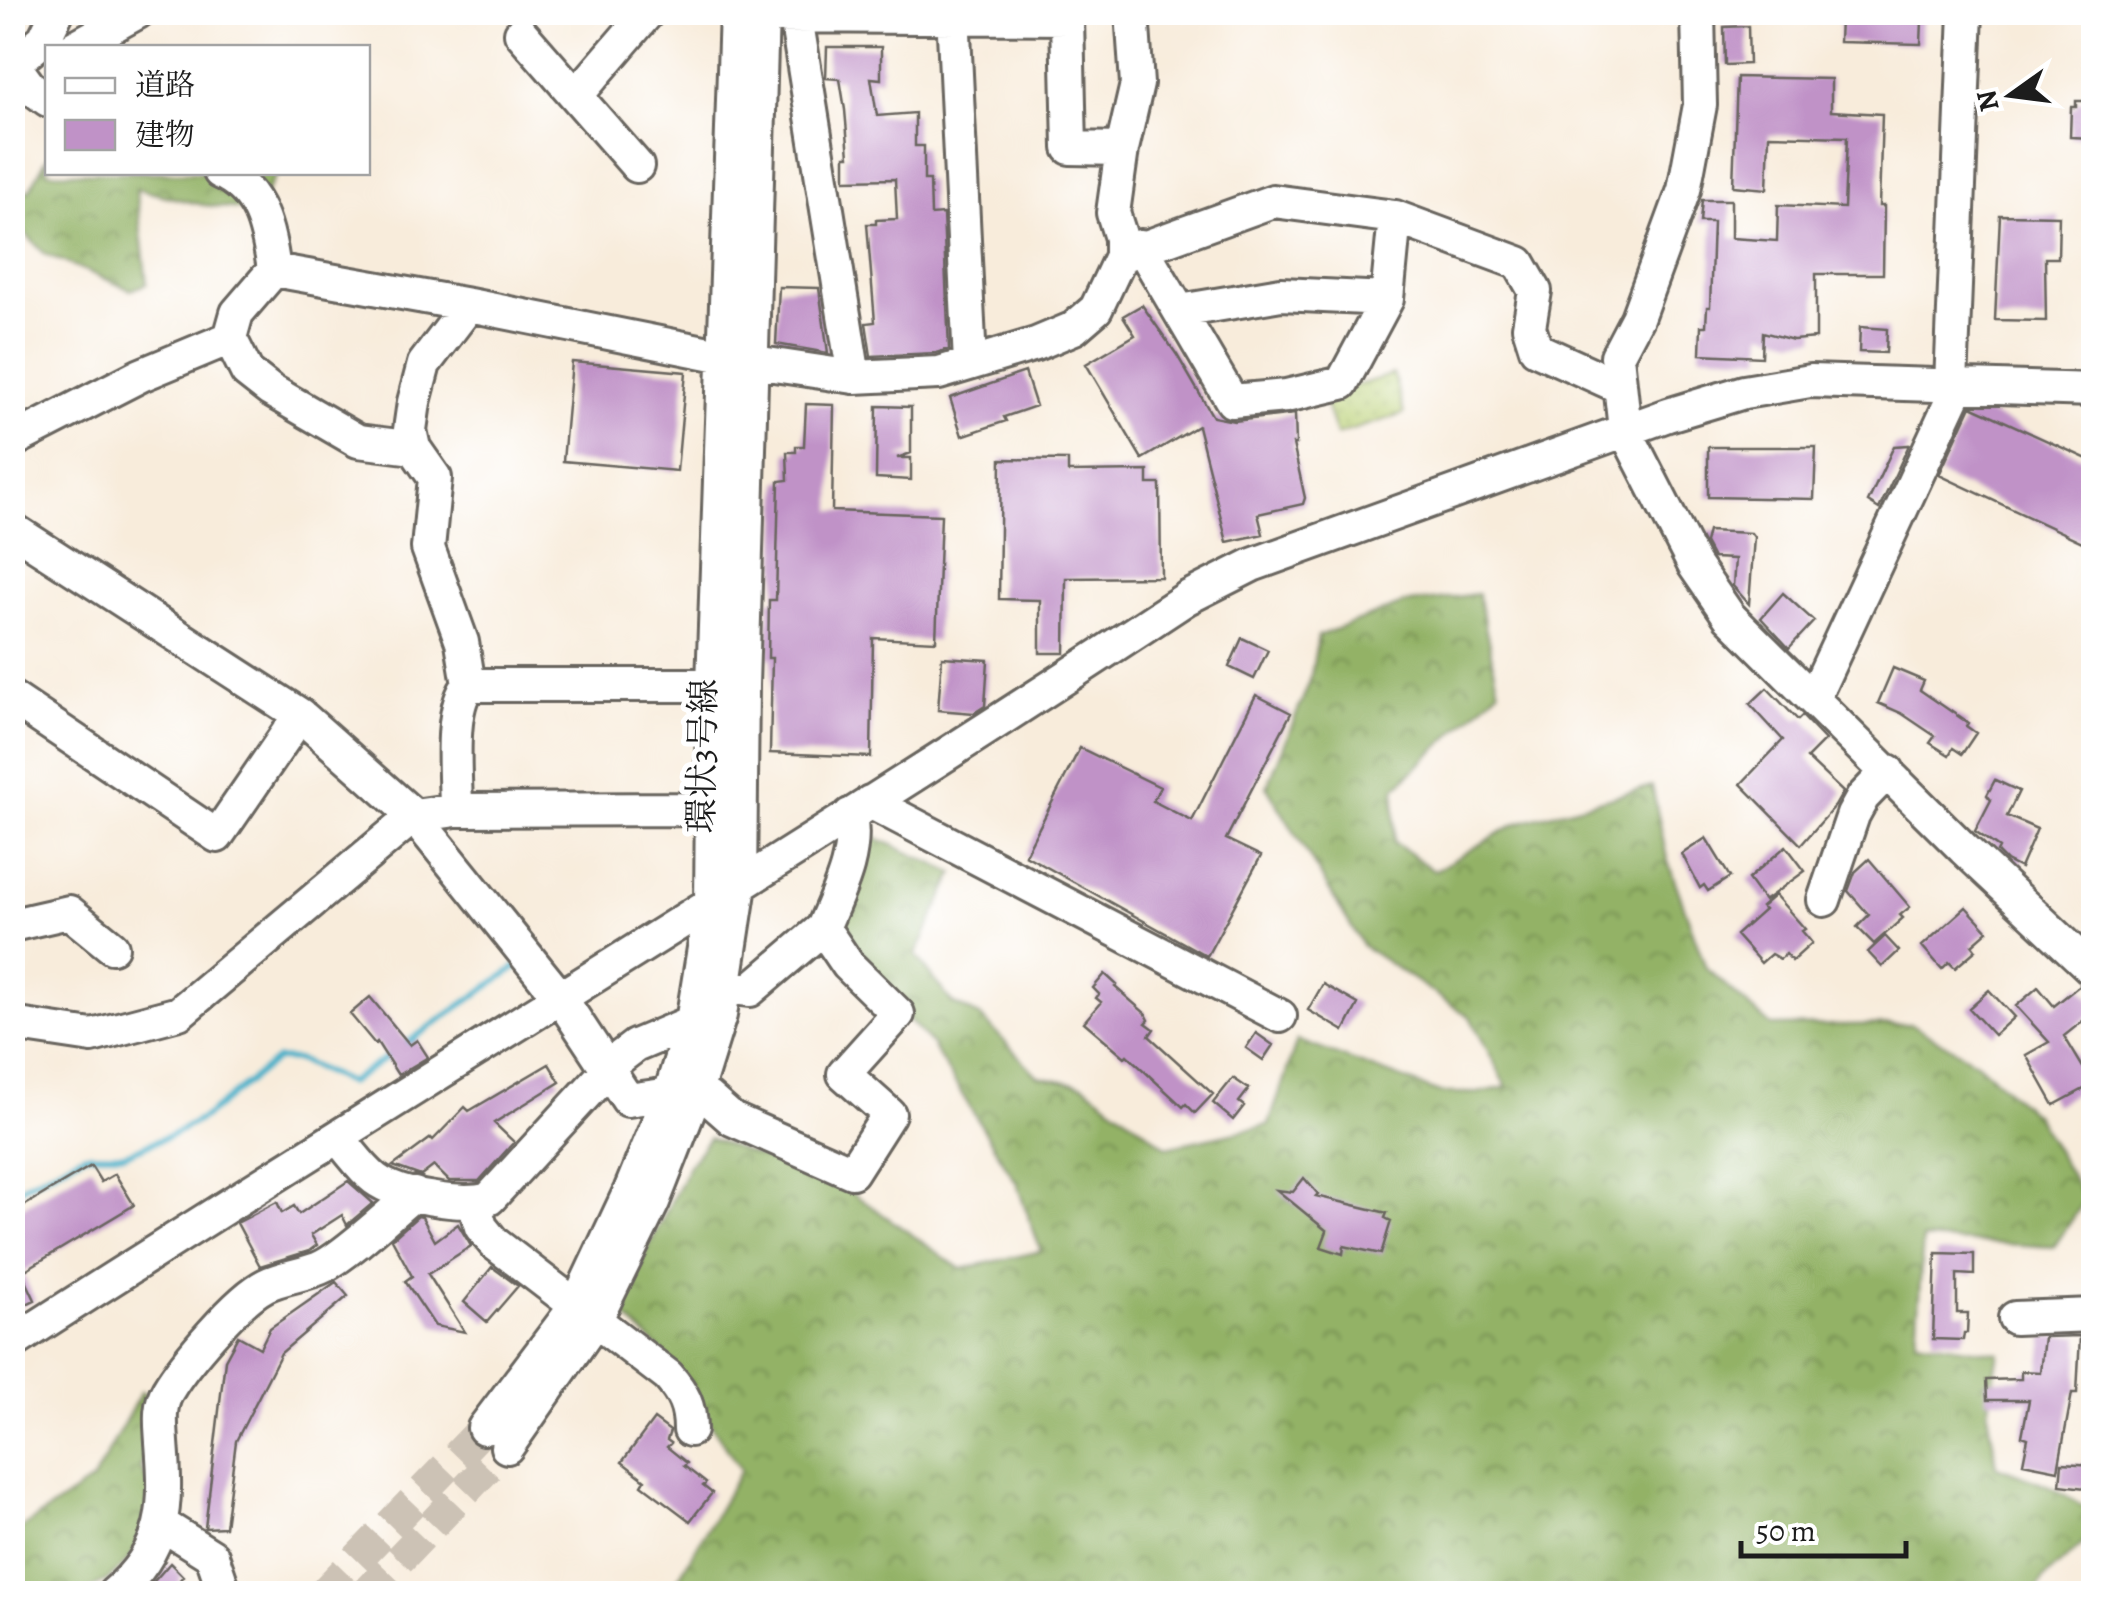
<svg xmlns="http://www.w3.org/2000/svg" width="2106" height="1606" font-family="Alegreya,'Noto Serif JP',serif">
  <style>
    .forest { fill: url(#forest-crowns); stroke: #586741; stroke-width: 2.5 }
    .park { fill: url(#park-dots); stroke: #6b7648; stroke-width: 2.5 }
    .lines { fill: none; stroke-linecap: round; stroke-linejoin: round }
    .stream { stroke: #4ab1c9; stroke-width: 6 }
    .building { fill: #c092c7 }
    .minor-tunnel { stroke: #ccc2b5; stroke-width: 32; stroke-dasharray: 32 16; stroke-linecap: butt }
    .minor-casing { stroke: #69655f; stroke-width: 38 }
    .minor { stroke: #fff; stroke-width: 32 }
    .labels { text-anchor: middle; dominant-baseline: central; stroke-width: 10; stroke-linejoin: round; paint-order: stroke }
    .street-label { font-size: 35px; fill: #1c1c1c; stroke: #fff }
  </style>
  <defs>
    <pattern id="forest-crowns" width="20" height="18" patternUnits="userSpaceOnUse" patternTransform="scale(2.5)"><rect width="20" height="18" fill="#93b266"/><path d="M2 6a3 3 0 1 1 6 0M12 15a3 3 0 1 1 6 0" fill="none" stroke="#779053"/></pattern>
    <pattern id="park-dots" width="8" height="8" patternUnits="userSpaceOnUse" patternTransform="scale(2.5)"><rect width="8" height="8" fill="#bad074"/><path d="M2 2h.1M6 6h.1" fill="none" stroke="#9fb264" stroke-width="1.8" stroke-linecap="round"/></pattern>
  </defs>
  <rect width="100%" height="100%" fill="#fff"/>
  <filter id="ink" filterUnits="userSpaceOnUse"><feTurbulence type="fractalNoise" baseFrequency=".01" numOctaves="2"/><feDisplacementMap in="SourceGraphic" scale="20" xChannelSelector="R" yChannelSelector="G"/><feConvolveMatrix kernelMatrix="1 2 1 2 8 2 1 2 1" color-interpolation-filters="sRGB"/></filter>
  <filter id="wash" filterUnits="userSpaceOnUse"><feTurbulence type="fractalNoise" baseFrequency=".0048" numOctaves="4" result="noise"/><feDisplacementMap in="SourceGraphic" scale="40" xChannelSelector="R" yChannelSelector="G"/><feGaussianBlur stdDeviation="2.25" result="paint"/><feColorMatrix in="noise" values="0 0 0 0 0 0 0 0 0 0 0 0 0 0 0 0 0 1.4 0 .05"/><feComposite in="paint" operator="in"/></filter>
  <g filter="url(#wash)">
    <rect width="100%" height="100%" fill="#f8ecdb"/>
    <path class="forest" d="M47,158l1,14 229,1 -12,22 -15,15 -47,-5 -67,-16 11,95 -16,6 -86,-36 -32,-33v-33l16,3z
      M1478,594l21,96 -104,98 -1,54 40,29 83,-48 135,-37 15,73 39,109 65,58 140,-2 67,39 57,52 50,85 -31,47 -131,-8 -7,101 83,13 -11,58 9,55 53,20 43,26v23l-49,43 -9,16 -1365,-1 71,-123 -79,-119 -44,-41 71,-145 20,-27 139,52 113,79 80,-18 -25,-69 -85,-138 -95,-102 28,-110 90,41 -38,82 36,48 28,13 58,60 46,9 83,62 102,-22 28,-85 143,53h37l30,-6 -37,-70 -107,-71 -96,-159 43,-106 8,-45 85,-32z
      M141,1392l16,10 -3,41 -14,23c4,9 12,20 13,30 5,38 -49,110 -90,93l-6,4h-36l-8,-9v-50l80,-54z"/>
    <path class="park" d="M1393,374l11,40 -68,21 -13,-39z"/>
    <g class="lines">
      <path class="stream" d="M404,1045l114,-79
        M12,1192l73,-38h40l49,-20 32,-18 71,-57 21,1 51,23 41,-28"/>
    </g>
    <g id="blocks">
      <path class="building" d="M1840,18l82,2 -1,24 -82,-2z
        M1748,26l1,38 -24,1 -1,-38z
        M827,47h54v32l-10,-1 6,38 38,-3v33h9v34h6l1,35 12,-1 6,135 -13,4 -65,3 -5,-33 9,-1 -8,-98h9v-4l21,-1 -2,-40 -50,1v-24h4l-4,-46 -5,-31 -14,-1z
        M1737,77l94,2v32l51,3 -3,92h5l-1,68h-67v64l-23,2 -30,-8 -1,25 -62,-3 1,-28h5l1,-19h3l3,-85h-13l2,-22h29v38l46,3 1,-36 66,3 3,-71 -78,-2 -2,54 -34,-3z
        M2076,101h18v37l-24,-1 1,-30h5z
        M2000,215l59,1 -1,42h-13l1,63 -51,-1z
        M779,287l40,1 9,65 -52,-9z
        M1142,305l35,50 36,62 21,4 61,-7 1,30h-3l12,54 -2,6 -45,10 5,20 -36,8 -29,-116 -56,33 -56,-95 49,-29 -12,-19z
        M1860,327l27,2 -1,24 -27,-1z
        M572,362l114,10 -9,99 -114,-10z
        M1025,372l11,34 -32,11 2,4 -44,15 -12,-38z
        M806,404l28,1 -2,106 109,4 -5,126 -63,-3 -2,119 -101,-4 2,-95h-4l1,-58h7l3,-119 9,-1 -1,-28h9v-6h8z
        M877,406l34,1v46l-14,5h14v22l-35,-2z
        M1971,406l123,56v60l-12,20 -143,-67z
        M1909,445l-30,64 -11,-7 26,-56z
        M1708,447h108l-2,52 -106,-2z
        M1001,459l67,1v12l80,-1v13h12l1,93 -95,1 -1,75h-25v-53l-41,-1z
        M1708,531l43,2 3,4 -5,67 -16,-18 2,-27 -22,-1 -8,-15z
        M1783,593l31,28 -25,27 -28,-30z
        M1242,638l26,12 -14,29 -25,-12z
        M942,657l46,3 -3,46 -11,7 -36,-3z
        M1893,668l31,13 -4,9 48,33 -2,3 10,7 -14,21 -9,-6 -4,7 -19,-12 5,-7 -34,-23 -23,-10z
        M1767,688l31,32 4,-4 23,24 -18,18 36,34 -8,14 -34,39 -60,-61 42,-44 -33,-36z
        M1256,695l35,18 -65,126 35,17 -54,100 -182,-101 55,-107 80,39 -7,14 39,20z
        M1995,780l24,11 -12,25 30,13 -17,39 -14,-7 -9,-9 2,-4 -24,-17 16,-31 -4,-5z
        M1706,838l24,39 -22,14 -4,-6 -4,3 -18,-34z
        M1786,846l19,25 -41,30 -16,-22z
        M1869,859l41,48 -10,8 3,3 -29,26 -17,-17 12,-12 -21,-24 7,-19z
        M1775,895l30,34 -3,2 10,12 -20,18 -6,-7 -6,5 -9,-5 -10,9 -25,-28 28,-25 -3,-3z
        M1966,907l22,24 -16,14 4,5 -21,18 -6,-6 -7,7 -20,-23z
        M1885,936l14,15 -17,16 -14,-15z
        M1105,974l12,11 -2,2 31,27 3,6 -3,3 8,6 -5,7 64,58 -18,19 -9,-9 -3,3 -56,-52 -2,2 -41,-35 17,-20 -5,-4 3,-4 -6,-6z
        M1323,984l35,20 -14,27 -36,-21z
        M2080,985l14,17v10l-30,24 29,48 -39,21 -28,-50 23,-13 -33,-36 22,-19 16,19z
        M1989,990l25,27 -20,18 -25,-27z
        M370,997l40,48 7,-5 11,17 -30,18 -21,-33 -2,2 -25,-30z
        M1256,1033l17,12 -10,15 -17,-12z
        M549,1064l11,18 -66,41 20,19 -35,39h-30l-15,-15 -13,10 -28,-10 38,-28 2,2 32,-33 4,4z
        M1233,1078l16,11 -10,13 5,4 -11,14 -20,-17z
        M91,1166l10,16 14,-8 19,31 -112,67 13,28 -23,11v-98z
        M1304,1178l14,16 -2,2 71,17 -2,5 6,3 -10,33 -37,-8 -1,8 -22,-7 6,-16 -50,-41 16,2z
        M348,1181l25,22 -26,22 -5,-10 -31,20 6,10 -8,6 -49,15 -23,-43 40,-21 5,11 12,-7 5,8z
        M418,1216l4,1 13,24 23,-17 13,22 -43,28 37,58 -30,-6 -30,-45 7,-5 -20,-37z
        M1936,1253l38,1v21l-17,-1v39h11l-1,20h-3l-1,7 -30,-1z
        M492,1267l26,19 -31,36 -23,-20z
        M336,1282l12,14 -67,57 -45,88 -11,86 -20,1 20,-168 13,-24 22,12 10,-20z
        M2080,1336l-3,57h-5l-14,77 -35,-7 5,-25 -6,-2 7,-36h-42l-1,-20 35,-1v-8l19,1 4,-35z
        M654,1419l16,12 -3,9 4,3 -4,4 20,16 -3,3 22,17 -3,3 9,7 -22,28 -48,-36 3,-5 -23,-18z
        M2062,1463l32,2v24l-34,-4z
        M170,1563l13,13 -4,5 17,13h-53z"/>
    </g>
  </g>
  <g filter="url(#ink)">
    <use href="#blocks" fill-opacity="0" stroke="#69655f" stroke-width="2.5"/>
    <g class="lines">
      <path class="minor-tunnel" d="M323,1594l161,-166
        M366,1594l141,-147"/>
      <defs>
        <path id="minor" d="M953,12l17,351
          M1698,12l2,93 -16,85 -47,128 -20,38 8,74 69,135 35,51 235,233 130,122
          M778,16l289,2v-6
          M796,17l58,360
          M1067,18l3,130 52,1
          M521,33l116,133
          M73,48l65,-36
          M13,64l16,22 19,14
          M12,65l32,-26 13,-27
          M576,96l72,-84
          M220,172c41,18 48,57 54,98
          M1141,246l91,155 54,-5 56,-13 45,-84 8,-82
          M1121,256l152,-55 122,16 124,46 16,28 -6,36 7,22 84,38
          M1180,311l101,-17 106,5
          M1951,385l15,-373
          M12,441l129,-66 89,-37
          M414,448l-56,-7 -88,-51 -23,-18 -17,-34 7,-25 37,-43 195,35
          M12,529l288,186 114,101 148,184 66,100 42,-6
          M469,685h244
          M1814,697l145,-312
          M12,698l205,138 83,-121
          M870,802l410,214
          M456,810c0,-33 -8,-101 13,-125l-7,-43 -34,-94 7,-70 -21,-30 -4,-18 4,-28 10,-38 45,-59 285,57 100,15 85,-4 97,-29 38,-16 22,-19 25,-53v-18l-8,-25 9,-64 15,-65 -5,-72
          M1824,900l29,-85 10,-18 25,-26
          M12,925l57,-13 43,35
          M823,928c15,-36 35,-73 27,-113
          M12,1024l80,12 87,-23 235,-197 42,-6 255,-1
          M695,1095l12,2 25,22 120,53 37,-58 -45,-40 54,-60 -50,-49 -25,-37 -73,62 -25,-3
          M338,1138c12,13 23,30 37,41 23,17 87,28 114,20l129,-140 17,-13 57,-24
          M474,1203l7,24 13,16 174,133c15,17 22,30 22,54
          M2015,1318l79,-3
          M12,1343c390,-251 788,-489 1175,-745l65,-33 416,-150 76,-23 66,-11 284,9
          M484,1428l92,-122 54,-115 40,-97 22,-72 19,-117 2,-220 23,-673
          M507,1447l88,-126 58,-119 42,-107 25,-80 20,-130 2,-200 20,-673
          M161,1524l51,32 13,38
          M114,1594c53,-45 53,-87 48,-152 -1,-18 -4,-35 6,-52 16,-27 70,-91 98,-105 18,-9 41,-10 58,-19 26,-14 65,-52 90,-72"/>
      </defs>
      <use href="#minor" class="minor-casing"/>
      <use href="#minor" class="minor"/>
    </g>
  </g>
  <g class="labels">
    <g class="street-label">
      <text transform="translate(702 756) rotate(-89)">環状3号線</text>
    </g>
  </g>
  <rect width="2106" height="1606" fill="none" stroke="#fff" stroke-width="50"/>
  <rect x="45" y="45" width="325" height="130" fill="#ffffff" stroke="#a4a4a4" stroke-width="2.5"/>
  <rect x="65" y="78" width="50" height="15" fill="#ffffff" stroke="#a4a4a4" stroke-width="2.5"/>
  <text x="135" y="95" font-size="30" fill="#1c1c1c">道路</text>
  <rect x="65" y="120" width="50" height="30" fill="#c092c7" stroke="#a4a4a4" stroke-width="2.5"/>
  <text x="135" y="145" font-size="30" fill="#1c1c1c">建物</text>
  <g transform="translate(2011 95) rotate(256)" stroke="#ffffff" stroke-width="8" paint-order="stroke">
  <path d="M0-8L18 38L0 25L-18 38Z" fill="#1c1c1c"/>
  <text y="-15" font-size="28" font-weight="bold" text-anchor="middle" fill="#1c1c1c">N</text>
  </g>
  <path d="M1741 1541v15h165v-15" fill="none" stroke="#1c1c1c" stroke-width="5"/>
  <text x="1756" y="1541" font-size="30" fill="#1c1c1c" stroke="#ffffff" stroke-width="8" paint-order="stroke">50 m</text>
</svg>
